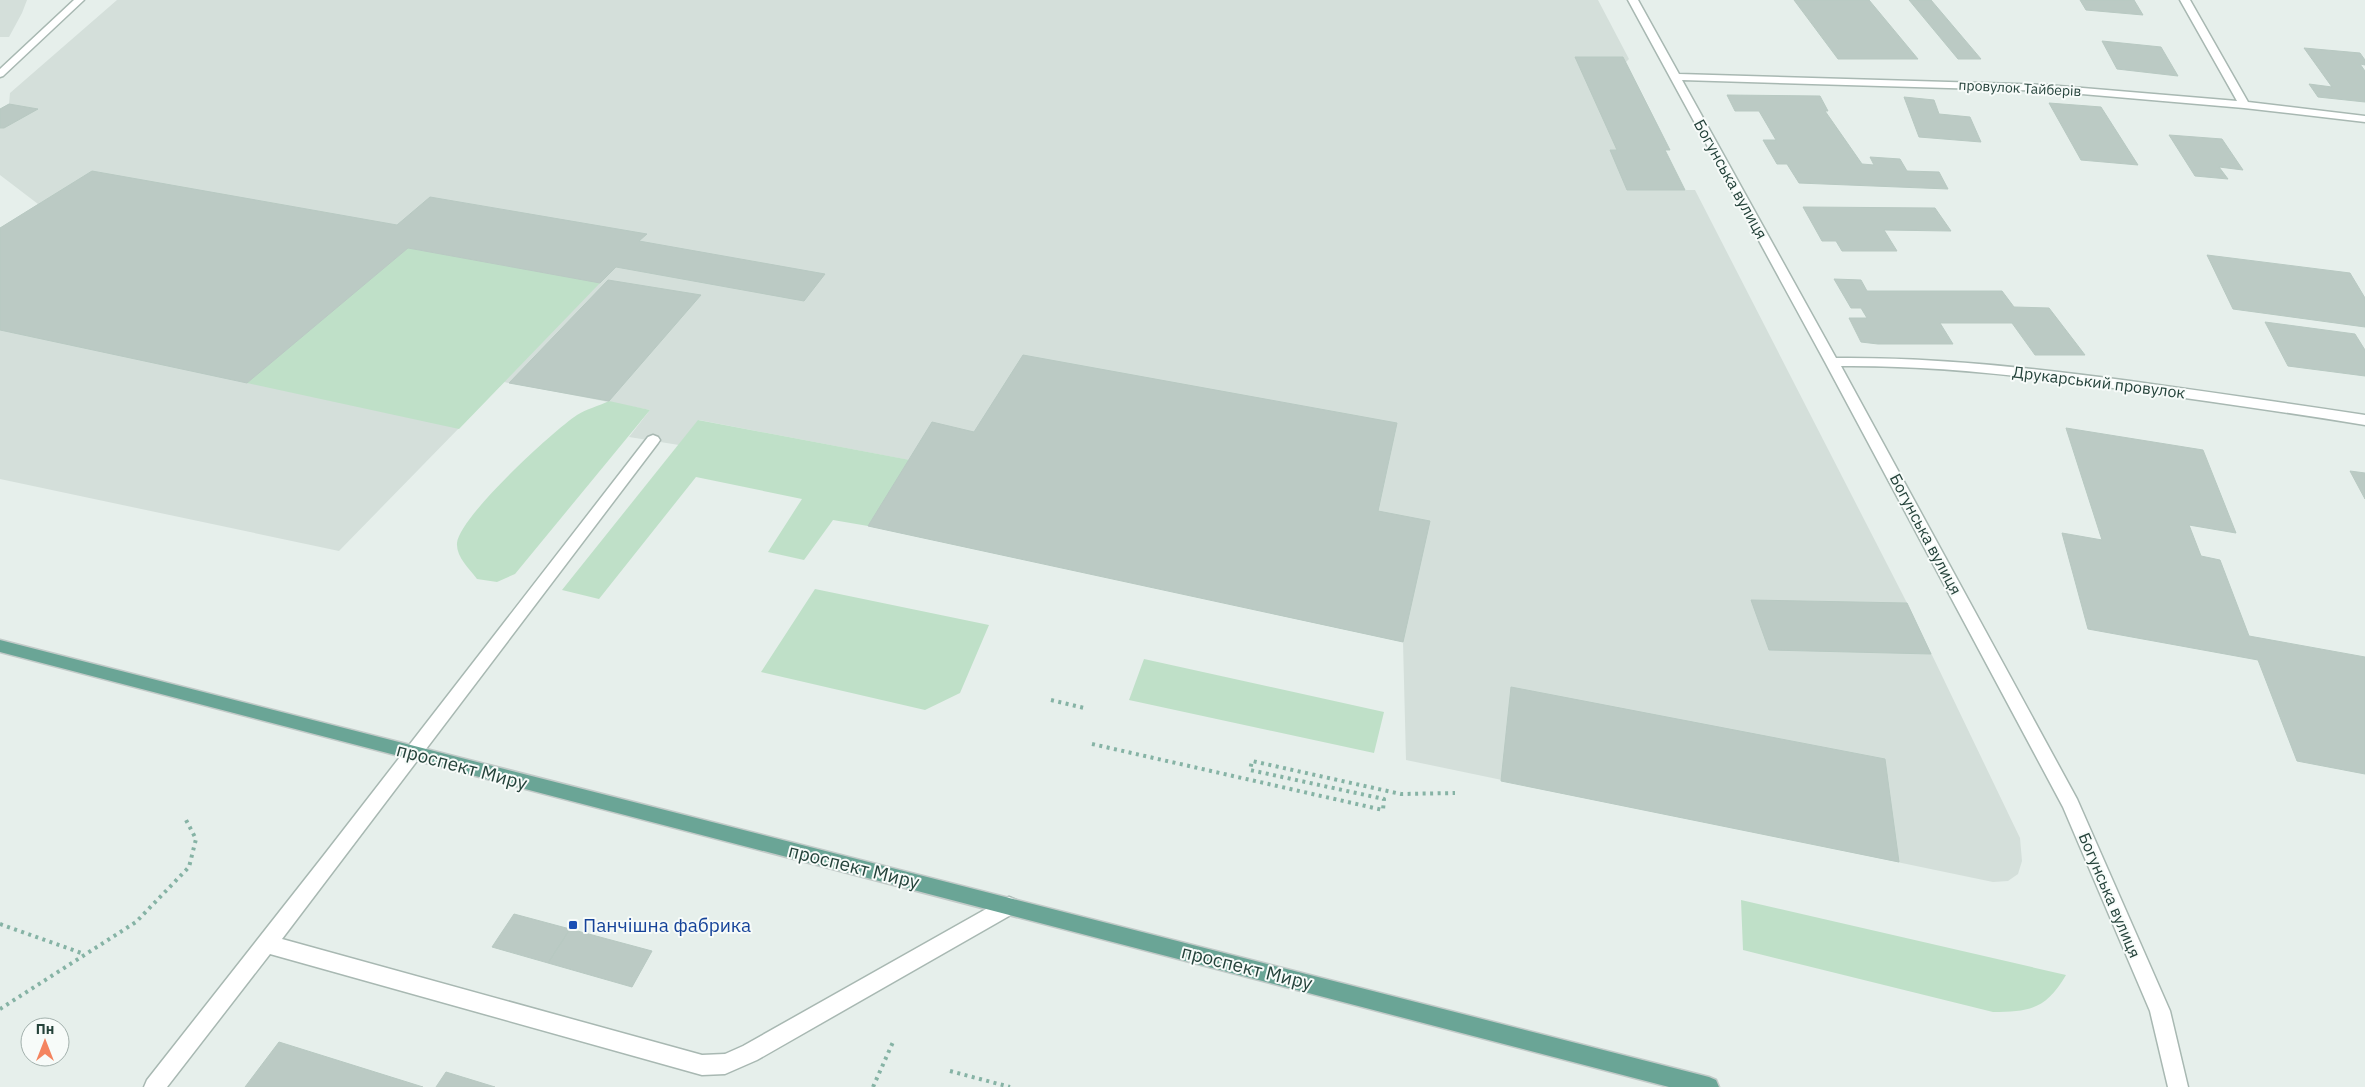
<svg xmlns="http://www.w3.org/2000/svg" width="2365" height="1087" font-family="'IBM Plex Sans',sans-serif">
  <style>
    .built { fill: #d4dfda }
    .green { fill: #bfe0c8 }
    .building { fill: #bbcac4; stroke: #b8c9c2 }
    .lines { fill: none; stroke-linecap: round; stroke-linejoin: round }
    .lane-casing { stroke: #a8b8b2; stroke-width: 3 }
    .street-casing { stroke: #a8b8b2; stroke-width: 3 }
    .primary-casing { stroke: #c2cac8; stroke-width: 3 }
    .path { stroke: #86b3a5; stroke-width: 4; stroke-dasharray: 3 4.5; stroke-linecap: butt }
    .lane { fill: #fff; fill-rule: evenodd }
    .street { fill: #fff; fill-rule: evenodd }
    .primary { fill: #6aa596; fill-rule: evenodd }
    .transit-dot { fill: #1a4fb4; stroke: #f7fbf9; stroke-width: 2 }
    .labels { text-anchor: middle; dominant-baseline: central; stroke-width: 4; stroke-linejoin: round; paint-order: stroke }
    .far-street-label { font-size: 14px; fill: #24423a; stroke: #f7fbf9 }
    .street-label { font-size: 16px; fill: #24423a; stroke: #f7fbf9 }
    .near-street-label { font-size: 19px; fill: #24423a; stroke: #f7fbf9 }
    .near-transit-label { font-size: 19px; fill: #164399; stroke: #f7fbf9; text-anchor: start }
  </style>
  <rect width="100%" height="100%" fill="#e6efeb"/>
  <path class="built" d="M0,0h27l-5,13 -13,24h-9z
    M117,0h1481l31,59 -3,3 44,88h-5l19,40h11l212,413 113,235 2,23 -4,13 -10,7 -15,1 -587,-122 -3,-118 -535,-116 41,-66 -210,-40 -20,25 -50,-8 21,-27 -146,-28 -165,169 -339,-72v-251l38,-24 -38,-29v-66l9,-5 1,-11z"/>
  <path class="green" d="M408,248l192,35 -141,146 -212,-46z
    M609,401l41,9 -135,164 -18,8 -20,-3c-8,-11 -21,-22 -20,-36 3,-27 96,-112 120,-128 9,-6 22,-9 32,-14z
    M698,420l212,40 -42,66 -35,-6 -29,40 -36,-8 34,-53 -106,-22 -97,122 -37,-9z
    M815,589l174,36 -29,68 -35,17 -164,-38z
    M1144,659l240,53 -10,41 -245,-53z
    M1741,900l325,75c-20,34 -36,37 -73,37l-250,-62z"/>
  <path class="building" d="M1794,0h75l49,59h-80z
    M1909,0h22l50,59h-23z
    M2080,0h54l9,15 -57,-5z
    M2102,41l59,6 17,29 -61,-7z
    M2304,48l56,5 5,7v5l-5,-1 5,7v31l-47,-5 -9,-13 23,3z
    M1575,57h48l47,93h-5l20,40h-58l-17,-40h7z
    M1727,95l93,1 8,15h-3l37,53 12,1 -4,-8 30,2 7,12 32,1 9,17 -149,-6 -12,-19h-10l-14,-24h13l-17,-29h-24z
    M1904,97l30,3 5,14 31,3 11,25 -62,-5z
    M2049,103l52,4 37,58 -57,-5z
    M9,104l29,5 -34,19h-4v-19z
    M2169,135l53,4 21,31 -24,-3 9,12 -33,-3z
    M92,171l305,54 33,-28 217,37 -8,7 186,33 -21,27 -188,-34 -16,16 -192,-35 -161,135 -247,-53v-102z
    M1803,207l132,1 16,23 -67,-1 13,21h-55l-6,-10h-14z
    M2207,255l143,18 15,25v29l-132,-18z
    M1834,279l27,1 6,11h135l12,16 35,1 36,47h-50l-23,-32h-72l13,21h-75l-17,-2 -12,-24h18l-6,-10h-10z
    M608,280l93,15 -92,106 -100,-18z
    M2265,322l90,12 10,16v26l-77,-10z
    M1023,355l374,68 -19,88 52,10 -27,121 -535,-116 64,-104 42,10z
    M2066,428l137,22 33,83 -47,-8 12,31 19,4 29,76 116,21v117l-68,-13 -39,-101 -170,-31 -26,-96 40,7z
    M2350,471l15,2v26z
    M1751,600l156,3 24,51 -162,-4z
    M1511,687l374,72 14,103 -398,-81z
    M514,914l56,15 -22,34 -56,-16z
    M570,929l82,22 -20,36 -84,-24z
    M279,1042l144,45h-178z
    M446,1072l49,15h-59z"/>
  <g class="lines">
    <defs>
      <path id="lane" d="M74,0h10l-81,76 -3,1v-8z
        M653,435l5,2 2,3 -2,3 -376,496 420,116 23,-1 18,-8 259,-146 7,-3 7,3 2,6 -2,6 -259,148 -32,14 -23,1 -432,-121 -103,133h-23l3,-7 177,-225 324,-418z"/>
      <path id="street" d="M1628,0h10l41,74 368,11 190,16 -57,-101h10l58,102 117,14v6l-121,-14 -197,-17 -365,-11 154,278c99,-1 196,10 294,23 78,11 157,22 235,34v10c-79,-13 -158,-24 -237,-35 -95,-13 -191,-25 -287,-24l236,433 93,212 18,76h-20l-18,-76 -87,-204 -238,-445z"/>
      <path id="primary" d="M0,640l1709,437 7,3 3,7h-50l-1669,-435z"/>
    </defs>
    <use href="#lane" class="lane-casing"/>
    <use href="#street" class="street-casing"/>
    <use href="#primary" class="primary-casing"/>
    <path class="path" d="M1051,700l33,8
      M1092,744l291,66 1,-11 -134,-29 2,-9 149,33 54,-1
      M0,924l84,30
      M0,1009l136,-87 53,-55 7,-28 -10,-19
      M950,1071l60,16
      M873,1087l20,-45"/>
    <use href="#lane" class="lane"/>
    <use href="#street" class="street"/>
    <use href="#primary" class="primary"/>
  </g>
  <rect class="transit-dot" x="568" y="920" width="10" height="10" rx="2.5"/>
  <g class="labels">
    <g class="far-street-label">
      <text transform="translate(2020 88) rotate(3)">провулок Тайберів</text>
    </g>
    <g class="street-label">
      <text transform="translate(1731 179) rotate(61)">Богунська вулиця</text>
      <text transform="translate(2099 382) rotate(7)">Друкарський провулок</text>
      <text transform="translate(1926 534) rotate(62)">Богунська вулиця</text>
      <text transform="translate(2110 895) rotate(67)">Богунська вулиця</text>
    </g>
    <g class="near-street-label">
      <text transform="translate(462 766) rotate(15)">проспект Миру</text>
      <text transform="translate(854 866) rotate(14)">проспект Миру</text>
      <text transform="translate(1247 967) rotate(14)">проспект Миру</text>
    </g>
    <g class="near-transit-label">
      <text x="583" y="925">Панчішна фабрика</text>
    </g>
  </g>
  <g transform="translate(45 1042)"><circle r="24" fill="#f7fbf9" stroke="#a3b1ad"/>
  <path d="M0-4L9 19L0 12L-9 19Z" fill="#f4845f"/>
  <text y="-8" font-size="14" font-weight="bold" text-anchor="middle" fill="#24423a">Пн</text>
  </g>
</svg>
